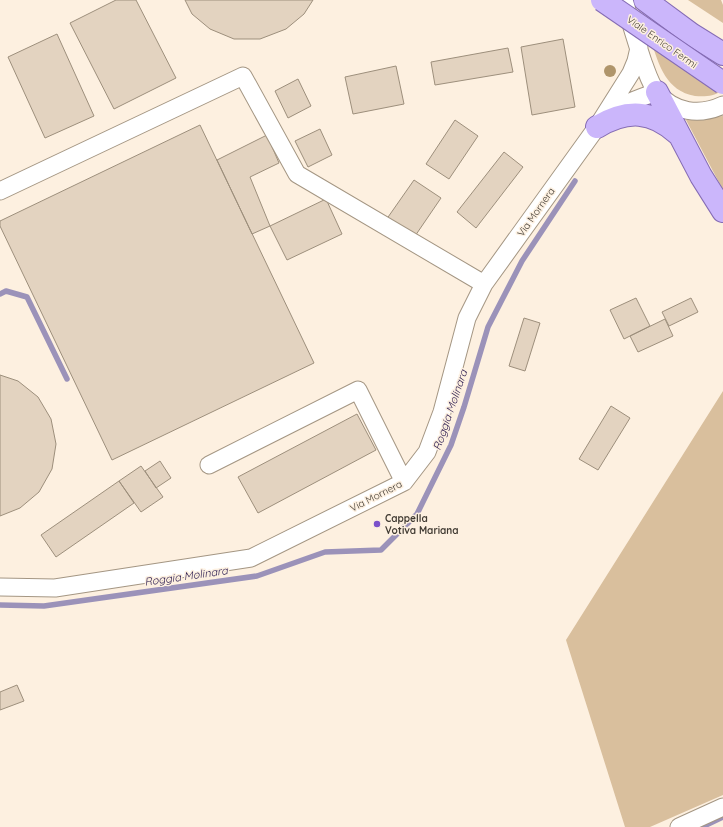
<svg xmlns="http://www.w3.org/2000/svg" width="723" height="827" font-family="Quicksand,sans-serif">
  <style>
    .green { fill: #d9bf9d }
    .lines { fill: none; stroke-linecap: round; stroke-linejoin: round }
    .stream { stroke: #9b92b9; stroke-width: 5.5 }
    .building { fill: #e3d3c0; stroke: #9d8f7c }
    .minor-casing { stroke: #a49683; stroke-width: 19 }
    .major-casing { stroke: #856cb4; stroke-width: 24 }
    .minor { stroke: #fff; stroke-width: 17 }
    .major { stroke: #cbb6fb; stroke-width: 22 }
    .major-bridge-casing { stroke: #856cb4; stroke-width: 24; stroke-linecap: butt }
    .major-bridge { stroke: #cbb6fb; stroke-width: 22 }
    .tree { fill: #af956b }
    .poi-dot { fill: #7b51ca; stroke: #fdf0e0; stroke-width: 1.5 }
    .labels { text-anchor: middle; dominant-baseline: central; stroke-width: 3; stroke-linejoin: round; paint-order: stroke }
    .street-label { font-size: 10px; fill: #413b33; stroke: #fdf0e0 }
    .poi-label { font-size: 10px; font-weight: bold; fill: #413b33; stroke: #fdf0e0; text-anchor: start }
    .water-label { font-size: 11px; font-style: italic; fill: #322254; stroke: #fdf0e0 }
  </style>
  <rect width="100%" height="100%" fill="#fdf0e0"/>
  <path class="green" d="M688,0h33l2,5v18z
    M651,41l71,50c-9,5 -16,6 -27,5 -29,-5 -36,-31 -44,-55z
    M723,116v74l-37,-70z
    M723,391v404l-73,32h-25l-59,-187z"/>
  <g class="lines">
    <path class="stream" d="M0,294l6,-3 21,6 40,82
      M0,605l44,1 213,-30 68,-24 56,-2 36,-36 34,-69 13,-38 24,-80 34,-66 53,-80
      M702,827l21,-10"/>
  </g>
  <path class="building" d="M116,0h20l40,78 -62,31 -44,-86z
    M185,0h128l-9,14 -18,15 -26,10h-26l-24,-10 -18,-15z
    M57,34l37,82 -49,22 -37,-81z
    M563,39l12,68 -43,8 -11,-68z
    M508,48l5,24 -78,13 -4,-23z
    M396,66l8,38 -51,10 -8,-37z
    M298,79l13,27 -23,12 -13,-27z
    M455,120l23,16 -29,43 -23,-15z
    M200,125l114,238 -202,97 -112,-234v-5z
    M320,129l12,26 -24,12 -13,-26z
    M267,135l12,28 -29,14 20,49 -18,8 -35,-74z
    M504,152l19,15 -47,61 -19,-16z
    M414,180l27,18 -28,41 -27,-19z
    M326,199l16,35 -55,26 -17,-34z
    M636,298l14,28 -26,13 -14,-29z
    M691,298l7,14 -29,14 -7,-14z
    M524,318l16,5 -15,48 -16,-5z
    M665,319l8,17 -35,16 -8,-16z
    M0,375l18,6 20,16 13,22 5,25 -4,25 -13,23 -19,16 -20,8z
    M611,406l19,12 -32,52 -19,-11z
    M357,414l19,36 -118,63 -20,-36z
    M160,461l11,17 -15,10 -11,-17z
    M141,466l22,31 -22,15 -22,-31z
    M119,481l15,22 -78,54 -15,-22z
    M17,685l7,16 -24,9v-18z"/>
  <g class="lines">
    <defs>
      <path id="minor" d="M624,0c6,21 12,41 19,62 4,10 7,22 14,30 17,21 43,24 66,13
        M607,116c16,-12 31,-18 50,-24
        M0,191l243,-115 54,98 187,110
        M209,465l149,-75 46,92
        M0,587l55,1 196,-30 153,-76 23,-30 15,-40 25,-94 17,-34 113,-157 34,-54 5,-12 3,-13
        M679,827l44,-20"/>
      <path id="major" d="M645,0l46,34 32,20
        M657,92l44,84 22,35
        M597,127c30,-18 55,-17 81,7"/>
    </defs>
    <use href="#minor" class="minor-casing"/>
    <use href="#major" class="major-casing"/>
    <use href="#minor" class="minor"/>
    <use href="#major" class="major"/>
    <defs>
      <path id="major-bridge" d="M602,0l121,83"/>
    </defs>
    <use href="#major-bridge" class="major-bridge-casing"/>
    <use href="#major-bridge" class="major-bridge"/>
  </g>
  <circle class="tree" cx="610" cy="71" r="6"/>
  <circle class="poi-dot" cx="377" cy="524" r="4"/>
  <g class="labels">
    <g class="street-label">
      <text transform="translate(662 42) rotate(35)">Viale Enrico Fermi</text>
      <text transform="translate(536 212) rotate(-55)">Via Mornera</text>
      <text transform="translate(376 496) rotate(-27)">Via Mornera</text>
    </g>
    <g class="poi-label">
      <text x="385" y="518">Cappella<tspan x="385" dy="12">Votiva Mariana</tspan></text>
    </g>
    <g class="water-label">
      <text transform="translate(450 410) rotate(-71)">Roggia Molinara</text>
      <text transform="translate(186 576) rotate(-8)">Roggia Molinara</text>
    </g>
  </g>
</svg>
